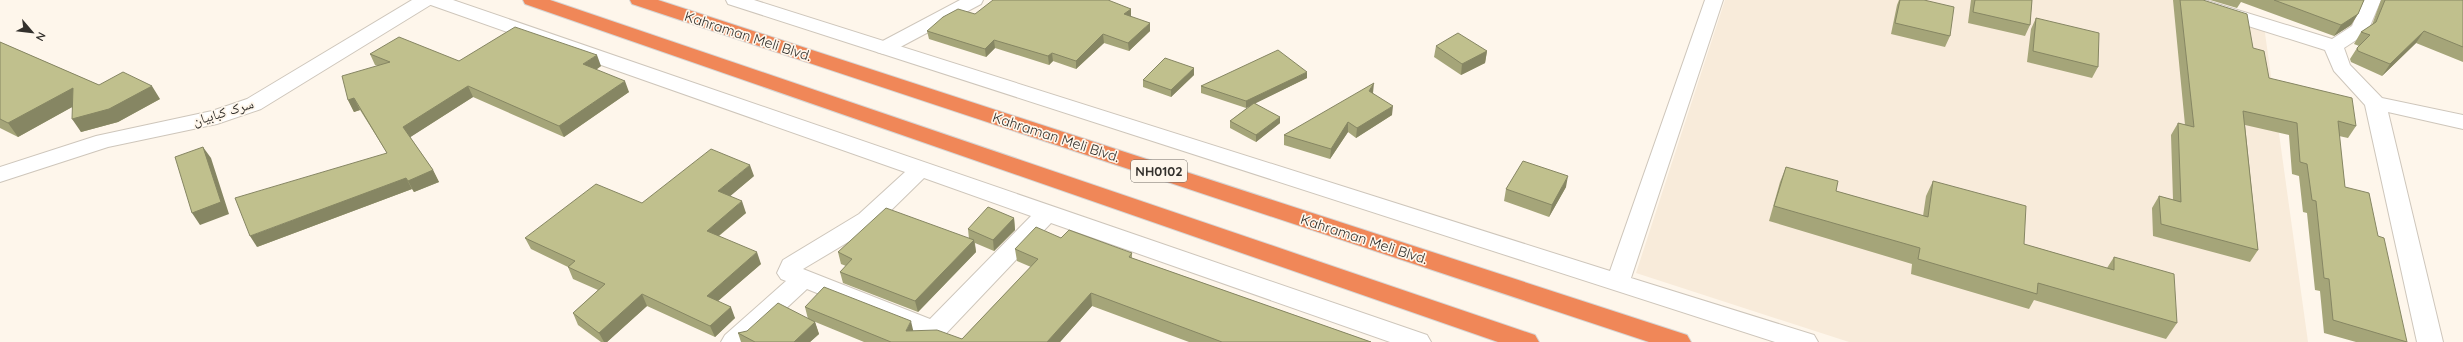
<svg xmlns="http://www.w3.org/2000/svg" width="2463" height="342" font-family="Quicksand,'Noto Naskh Arabic',sans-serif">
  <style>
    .built { fill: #f8ebda }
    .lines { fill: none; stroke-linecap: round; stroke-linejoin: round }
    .minor-casing { stroke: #cec6bb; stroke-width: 2 }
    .tertiary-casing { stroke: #cec6bb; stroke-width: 2 }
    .trunk-casing { stroke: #d6d6d5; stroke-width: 2 }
    .minor { fill: #fff; fill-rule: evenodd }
    .tertiary { fill: #fff; fill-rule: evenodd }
    .trunk { fill: #f08758; fill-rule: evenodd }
    .wall { fill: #a5a579 }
    .shaded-wall { fill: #868663 }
    .building { fill: #c0c08d; stroke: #868663 }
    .labels { text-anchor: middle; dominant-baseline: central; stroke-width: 3.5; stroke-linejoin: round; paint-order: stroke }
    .shield { fill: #fef6eb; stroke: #706b65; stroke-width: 1 }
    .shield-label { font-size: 13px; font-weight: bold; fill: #33302c }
    .street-label { font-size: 14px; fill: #33302c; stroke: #fef6eb }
  </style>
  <rect width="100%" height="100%" fill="#fef6eb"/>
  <path class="built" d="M1725,0h461l78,26 44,316h-459l-213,-69z"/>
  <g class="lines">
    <defs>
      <path id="minor" d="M426,0h27l974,335 4,7h-41l-339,-119 -113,119h-28l6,-9 -109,-44 -57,53h-29l4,-7 61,-54 -5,-2 -4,-6 6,-13 76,-46 46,-42 -477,-168zM924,178l107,38 -101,103 -127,-50 72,-43z
        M726,0h28l856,271 95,-271h18l-92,278 183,57 4,7h-43l-1047,-338z
        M2176,0h29l127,39 20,-13 11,-26h18l-14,33 -23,15 6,17 32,33 81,17v14l-75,-17 55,230h-26l-52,-237 -31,-34 -9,-21 -147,-46z"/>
      <path id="tertiary" d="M412,0h22l-2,4 -171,105 -44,15 -109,23 -108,35v-15l96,-31 116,-25 35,-12z
        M960,0h23l-2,4 -90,48 -7,2 -7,-2 -3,-4 3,-4z"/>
      <path id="trunk" d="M523,0h27l985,335 4,7h-41l-973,-338z
        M630,0h28l1029,335 4,7h-42l-1017,-338z"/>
    </defs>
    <use href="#minor" class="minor-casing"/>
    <use href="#tertiary" class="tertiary-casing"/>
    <use href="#trunk" class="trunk-casing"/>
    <use href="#minor" class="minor"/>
    <use href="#tertiary" class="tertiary"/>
    <use href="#trunk" class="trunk"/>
  </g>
  <path class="wall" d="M1899,0h25l26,36 -5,11 -54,-13 6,-29z
    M1971,0h61l-2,25 -5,11 -57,-13z
    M2173,0h30l50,48 16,30 87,48 -8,12 -9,-2 6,51 33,49 28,106h-50l-32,-9 -4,-42 -5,-1 -8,-77 -4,-1 -4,-36 -7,-2 -3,-39 -44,-10 13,125 -8,12 -97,-26 -1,-28 7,-12 14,4 -2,-65 7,-12 7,2z
    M2210,0h154l-6,14 -7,11 -17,11 -93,-34 -4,6z
    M2381,0h82v62l-47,-19 -34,33 -31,-14 -1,-3 7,-11 2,-2 -5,-2 7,-12 11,-7z
    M1131,9v8l19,14 -21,20 -25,-8 -28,26 -23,-8 -4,4 -54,-17 -9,9 -57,-18 -2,-8 48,-17z
    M2036,18l62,49 -6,11 -65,-16 4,-33z
    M0,42l99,43 61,14 -42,23 -37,10 -9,-25 -54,30 -18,-9z
    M1436,46l51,5 -2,12 -24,12 -27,-18z
    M370,54l89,7 142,5 -5,4 33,22 -65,45 -91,-40 -63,40 23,33 6,12 -25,10 -2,-3 -155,58 130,-94 -27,-43 -6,2 -6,-12 30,-34 -3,-1z
    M1194,75l-23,22 -28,-10v-7z
    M1307,78l-52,25 25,20 -24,19 -26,-14v-7l21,-16 -5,3 -45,-15v-7z
    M1373,93l19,22 -36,23 -8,-6 -18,27 -46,-14v-10z
    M1786,167l50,24 87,25 3,-20 7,-15 91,63 83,24 7,-11 63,66 -11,16 -132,-39 -5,9 -118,-35 1,-10 -143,-43 11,-39z
    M754,176l-24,20 16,17 -27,23 42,28 -43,37 17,17 -20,19 -68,-31 -40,36h-6l-23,-17 -5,-12 25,-23 -25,-11 -5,-12 -37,-18 -6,-11 117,-35z
    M1566,187l-17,30 -45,-16 2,-12z
    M1014,218l1,12 -21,21 -19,-8 1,9 -58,60 -75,-29 -3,-11 6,-6 -5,-2 -3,-12 131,-13 -1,-10z
    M1061,238l71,15v5l239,84h-182l-97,-36 -32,36h-196l-51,-21 2,1 4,12 -9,8h-69l-3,-9 70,-14 -3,-12 108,24 49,8 69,-72 -14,-6 -2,-12z"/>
  <path class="shaded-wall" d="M1131,9v8l-7,-3z
    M2358,14l-7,11 -17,11 7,-11z
    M1150,23v8l-21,20 -1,-8z
    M2424,31l-8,12 -34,33 8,-12z
    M1103,34l1,9 -28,26v-8z
    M994,40l1,8 -9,9 -1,-8z
    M1487,51l-2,12 -24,12 1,-11z
    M1052,53l1,8 -4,4 -1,-9z
    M597,55l4,11 -13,9 -5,-11z
    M1194,68v7l-23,22v-7z
    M1307,72v6l-61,30v-7z
    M625,81l4,11 -65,45 -5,-11z
    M1374,83l-1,10 -4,7v-9z
    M152,86l8,13 -42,23 -37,10 -9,-13z
    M468,86l5,11 -64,41 -6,-11z
    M73,88l10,13 -65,36 -10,-14z
    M354,98l6,12 -6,2 -6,-12z
    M1393,106l-1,9 -36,23 1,-10z
    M1280,117v6l-24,19v-7z
    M1348,122v10l-18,27 1,-10z
    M203,147l8,11 18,56 -29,11 -8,-12z
    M750,165l4,11 -32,27 -4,-12z
    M433,170l6,12 -25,10 -6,-11z
    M1568,176l-2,11 -17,30 3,-12z
    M406,178l6,11 -155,58 -7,-11z
    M742,201l4,12 -35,29 -4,-11z
    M1014,218l1,12 -21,21 -1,-11z
    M974,240l2,12 -58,60 -3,-11z
    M757,252l4,12 -50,43 -4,-11z
    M1091,293l1,13 -32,36h-13z
    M642,294l5,12 -40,36h-3l-5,-9z
    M731,307l4,11 -20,19 -5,-11z
    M911,321l3,13 -8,-3z
    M815,322l4,12 -9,8h-16z"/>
  <path class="building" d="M993,0h115l23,9 -7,5 26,9 -22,20 -25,-9 -27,27 -24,-8 -4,3 -54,-16 -9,9 -58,-18 16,-14 15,-8 17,5z
    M1900,0h24l30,7 -4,29 -55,-13z
    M1975,0h57l-2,25 -57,-13z
    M2180,0h23l44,14 6,34 11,3 5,27 83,20 4,28 -18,-5 7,66 24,6 9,43 6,2 23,104 -74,-22 -4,-41 -5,-1 -8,-77 -4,-1 -5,-36 -7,-2 -3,-39 -54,-12 15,139 -97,-26 -2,-28 22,6 -3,-79 16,4z
    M2274,0h90l-6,14 -17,11z
    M2385,0h78v47l-39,-16 -34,33 -32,-13 -1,-3 13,-13 -9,-3 15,-10z
    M2036,18l63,15 -1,34 -65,-16z
    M515,27l82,28 -14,9 42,17 -66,45 -91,-40 -65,41 30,43 -25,11 -2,-3 -156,58 -15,-38 152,-45 -33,-55 -6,2 -6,-24 48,-14 -20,-8 29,-17 60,24z
    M1458,33l29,18 -25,13 -26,-18z
    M0,42l99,43 24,-13 29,14 -43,23 -37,10 1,-31 -65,35 -8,-4z
    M1278,50l29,22 -61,29 -45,-15z
    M1165,58l29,10 -23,22 -28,-10z
    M1374,83l-5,8 24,15 -36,22 -9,-6 -17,27 -47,-14z
    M1254,103l26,14 -24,18 -26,-14z
    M203,147l18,55 -29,11 -17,-56z
    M711,149l39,16 -32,26 24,10 -35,30 50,21 -50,44 24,11 -21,19 -68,-32 -43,39 -26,-20 32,-29 -37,-17 7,-6 -50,-23 71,-54 46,19z
    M1523,161l45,15 -16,29 -46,-16z
    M1786,167l52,14 -2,10 92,26 5,-36 93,25 -2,38 90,26v-13l60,17 3,49 -139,-40 -1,11 -119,-35 2,-11 -146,-42z
    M988,207l26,11 -21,22 -25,-11z
    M886,208l88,32 -59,61 -75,-29 12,-13 -14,-7z
    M1036,227l25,11 8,-8 63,23 -3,4 242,85h-149l-131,-49 -44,49h-156l-86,-35 19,-20 87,34 -5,10 31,-1 25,9 76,-80 -23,-10z
    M778,303l37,19 -21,20h-39l-17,-9 9,-2z"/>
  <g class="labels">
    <rect class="shield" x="1131" y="160" width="56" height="22" rx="3"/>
    <g class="shield-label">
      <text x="1159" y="171">NH0102</text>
    </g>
    <g class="street-label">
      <text transform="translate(748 36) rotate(18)">Kahraman Meli Blvd.</text>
      <text transform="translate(223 112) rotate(-17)">سرک کبابیان</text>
      <text transform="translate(1056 137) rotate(18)">Kahraman Meli Blvd.</text>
      <text transform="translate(1364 239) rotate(18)">Kahraman Meli Blvd.</text>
    </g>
  </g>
  <g transform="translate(32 32) rotate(118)" stroke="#fef6eb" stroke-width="3" paint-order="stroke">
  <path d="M0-3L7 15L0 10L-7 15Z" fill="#33302c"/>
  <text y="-6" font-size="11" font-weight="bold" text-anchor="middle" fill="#33302c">N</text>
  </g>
</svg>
